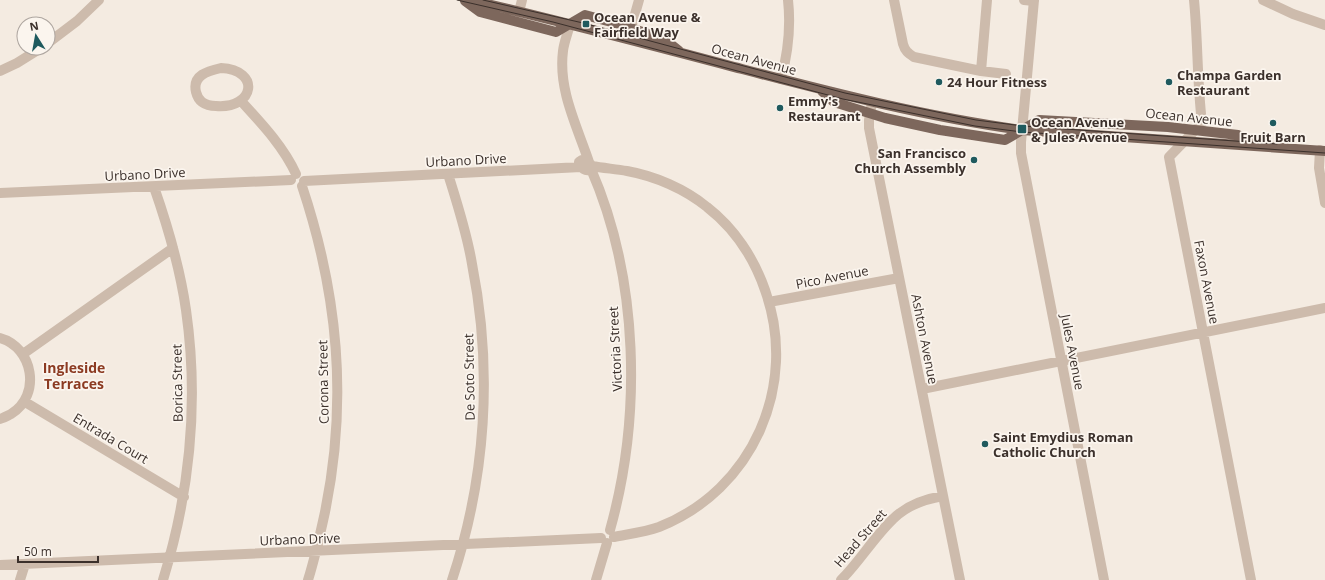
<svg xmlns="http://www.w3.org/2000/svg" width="1325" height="580" font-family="'Open Sans',sans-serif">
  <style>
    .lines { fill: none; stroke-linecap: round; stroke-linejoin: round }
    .minor { stroke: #cdbbac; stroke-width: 10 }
    .major { stroke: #7d675c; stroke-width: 10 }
    .tram { stroke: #3b302b; stroke-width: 1 }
    .poi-dot { fill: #1f5a5e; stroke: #fbf5ee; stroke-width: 1.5 }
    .labels { text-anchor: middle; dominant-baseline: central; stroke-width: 3.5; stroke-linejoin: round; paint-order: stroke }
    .poi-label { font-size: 13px; font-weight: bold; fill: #3b302b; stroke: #fbf5ee; text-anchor: start }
    .street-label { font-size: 13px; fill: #3b302b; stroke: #fbf5ee }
    .neighbourhood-label { font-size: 14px; font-weight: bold; fill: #8c3b22; stroke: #fbf5ee }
  </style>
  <rect width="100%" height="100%" fill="#f4ebe1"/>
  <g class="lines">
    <path class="minor" d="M894,0l9,44c2,7 5,9 11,13l67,14 25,3
      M1024,0l10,1
      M1034,0l-13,142v11l83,427
      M1194,0c4,41 3,82 8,123l-33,34 82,423
      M1263,0l30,14 32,11
      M519,12l3,-12
      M570,24c-2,9 -6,18 -7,27 -5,39 14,75 26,111
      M628,39l11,-39
      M48,43l29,-22 22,-21
      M221,68c40,2 34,41 -5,38 -4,0 -10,-1 -14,-4 -4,-3 -5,-6 -6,-10 -4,-17 12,-21 25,-24z
      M0,71l17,-8 24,-15
      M981,71l6,-71
      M781,79c7,-26 10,-52 7,-79
      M241,101c21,23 42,45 55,73
      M872,102l-3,18v8l91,452
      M1320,150l-1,18 6,35
      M592,166c11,2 23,3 35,5 28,5 58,18 80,36 27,21 47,51 58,83 34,95 -12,200 -106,237 -14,5 -30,7 -45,10
      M591,169c-5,3 -11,-1 -12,-7l3,-2c4,0 7,2 10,6l-1,3c48,110 51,247 19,361
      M448,174c9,29 19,59 24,90 21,106 14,214 -20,316
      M304,181l277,-14
      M302,186c36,108 46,214 23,326 -5,23 -10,46 -17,68
      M154,187c14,40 26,81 32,123 13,91 4,182 -23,270
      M0,193l291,-13
      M769,302l130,-24
      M0,338c33,9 42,57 11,76 -4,2 -7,4 -11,5
      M23,354l150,-106
      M922,389l403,-81
      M25,402l159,95
      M0,565l601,-27
      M20,580l5,-16
      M596,580l11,-37
      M841,580c19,-19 33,-43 52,-61 13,-13 32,-20 50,-23"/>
    <path class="major" d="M470,0c91,21 181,45 272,69 92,24 185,48 280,61l303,21
      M465,1l15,11 76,20 29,-17 30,8 49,16 15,12
      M822,91l12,11 51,16 55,12 65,10 34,-20 129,7 70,8 15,9"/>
    <path class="tram" d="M457,0l96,22 290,77 132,27 47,6 303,21
      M483,0l100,23 262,70 131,27 47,6 254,18"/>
  </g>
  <g class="poi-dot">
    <rect x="582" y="20" width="8" height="8" rx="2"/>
    <circle cx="939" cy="82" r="4"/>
    <circle cx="1169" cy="82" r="4"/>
    <circle cx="780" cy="108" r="4"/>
    <circle cx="1273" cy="123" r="4"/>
    <rect x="1017" y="124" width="10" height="10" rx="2"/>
    <circle cx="974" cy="160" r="4"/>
    <circle cx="985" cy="444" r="4"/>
  </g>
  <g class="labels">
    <g class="poi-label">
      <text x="594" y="17">Ocean Avenue &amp;<tspan x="594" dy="15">Fairfield Way</tspan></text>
      <text x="1177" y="75">Champa Garden<tspan x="1177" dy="15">Restaurant</tspan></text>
      <text x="947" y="82">24 Hour Fitness</text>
      <text x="788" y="101">Emmy's<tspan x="788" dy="15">Restaurant</tspan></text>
      <text x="1031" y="122">Ocean Avenue<tspan x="1031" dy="15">&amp; Jules Avenue</tspan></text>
      <text x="1273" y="137" text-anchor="middle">Fruit Barn</text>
      <text x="966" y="153" text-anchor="end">San Francisco<tspan x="966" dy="15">Church Assembly</tspan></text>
      <text x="993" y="437">Saint Emydius Roman<tspan x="993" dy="15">Catholic Church</tspan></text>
    </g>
    <g class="street-label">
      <text transform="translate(754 59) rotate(15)">Ocean Avenue</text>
      <text transform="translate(1189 117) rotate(6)">Ocean Avenue</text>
      <text transform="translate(466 160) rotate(-3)">Urbano Drive</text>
      <text transform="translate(145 174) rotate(-3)">Urbano Drive</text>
      <text transform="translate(832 277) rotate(-11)">Pico Avenue</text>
      <text transform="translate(1207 282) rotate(79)">Faxon Avenue</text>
      <text transform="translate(925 339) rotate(79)">Ashton Avenue</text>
      <text transform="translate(615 349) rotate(-93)">Victoria Street</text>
      <text transform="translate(1073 352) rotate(79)">Jules Avenue</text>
      <text transform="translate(469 377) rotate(-91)">De Soto Street</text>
      <text transform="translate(323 382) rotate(-91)">Corona Street</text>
      <text transform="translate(177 383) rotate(-91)">Borica Street</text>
      <text transform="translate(111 438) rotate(31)">Entrada Court</text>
      <text transform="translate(860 538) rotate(-49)">Head Street</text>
      <text transform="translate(300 539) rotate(-2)">Urbano Drive</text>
    </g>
    <g class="neighbourhood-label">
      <text x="74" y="367">Ingleside<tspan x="74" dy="16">Terraces</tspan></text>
    </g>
  </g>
  <g transform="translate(36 36) rotate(349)"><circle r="19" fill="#fbf5ee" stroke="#aea6a0"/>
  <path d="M0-3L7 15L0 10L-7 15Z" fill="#1f5a5e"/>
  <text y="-6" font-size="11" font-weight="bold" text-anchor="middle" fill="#3b302b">N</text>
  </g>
  <path d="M18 556v6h80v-6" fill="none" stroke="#3b302b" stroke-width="2"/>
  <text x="24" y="556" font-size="12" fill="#3b302b" stroke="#fbf5ee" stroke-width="3" paint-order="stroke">50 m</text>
</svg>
